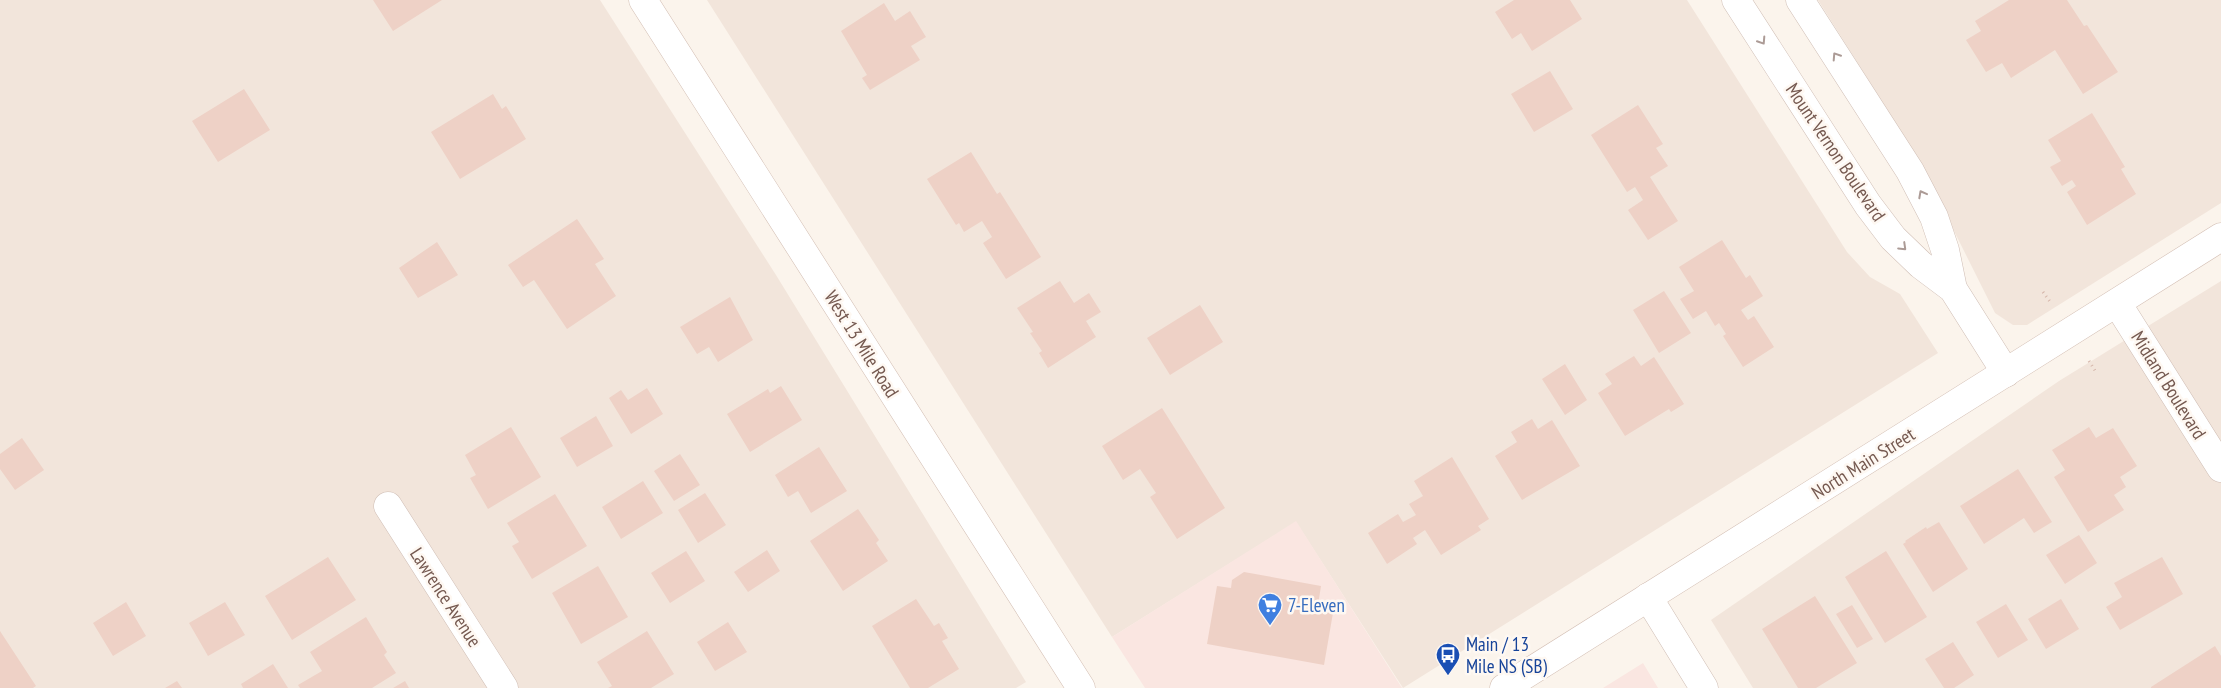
<svg xmlns="http://www.w3.org/2000/svg" width="2221" height="688" font-family="'PT Sans Narrow',sans-serif">
  <style>
    .residential { fill: #f2e5db }
    .commercial { fill: #fae6e1 }
    .building { fill: #eed1c6 }
    .lines { fill: none; stroke-linecap: round; stroke-linejoin: round }
    .street-casing { stroke: #cfbdb4; stroke-width: 29 }
    .secondary-casing { stroke: #d2bdb2; stroke-width: 29 }
    .path { stroke: #d4b4a8; stroke-width: 3; stroke-dasharray: 1 4; stroke-linecap: butt }
    .street { stroke: #fff; stroke-width: 28 }
    .secondary { stroke: #fff; stroke-width: 28 }
    .oneway { stroke: #ac9b96 }
    .labels { text-anchor: middle; dominant-baseline: central; stroke-width: 5; stroke-linejoin: round; paint-order: stroke }
    .street-label { font-size: 19px; fill: #755950; stroke: #fef8f2 }
    .shop-label { font-size: 19px; fill: #366cbe; stroke: #fef8f2; text-anchor: start }
    .transit-label { font-size: 19px; fill: #164399; stroke: #fef8f2; text-anchor: start }
  </style>
  <rect width="100%" height="100%" fill="#fbf4ec"/>
  <path class="residential" d="M0,0h600l176,275 250,407 -10,6h-1016z
    M707,0h980l160,252 23,25 30,17 38,59 -535,335 -107,-166 -184,115z
    M1818,0h403v203l-194,122h-14l-18,-12 -78,-156z
    M2221,281v407h-468l-42,-68 348,-239z"/>
  <path class="commercial" d="M1296,521l106,167h-257l-33,-51z
    M1643,663l15,25h-55z"/>
  <path class="building" d="M373,0h69l-49,31z
    M1514,0h56l12,19 -50,32 -11,-18 -9,6 -17,-27z
    M2009,0h58l17,26 3,-1 31,47 -35,22 -28,-44 -44,28 -9,-15 -16,9 -20,-32 15,-9 -6,-10z
    M884,3l11,18 15,-10 16,26 -15,9 9,14 -50,30 -8,-12 5,-3 -26,-44z
    M1550,71l23,38 -39,23 -23,-38z
    M244,89l26,41 -52,32 -26,-41z
    M493,94l9,15 4,-3 20,33 -66,40 -29,-47z
    M1638,105l25,39 -7,4 12,18 -18,11 28,44 -30,19 -20,-30 15,-10 -8,-13 -8,5 -36,-57z
    M2092,113l33,54 -4,2 15,25 -49,31 -20,-33 9,-6 -4,-6 -10,6 -12,-19 11,-6 -13,-21z
    M971,152l26,42 3,-2 41,65 -35,22 -23,-36 9,-6 -10,-16 -18,11 -5,-9 -3,2 -29,-46z
    M577,219l27,40 -9,5 21,32 -49,33 -33,-49 -11,7 -15,-22z
    M1722,240l24,38 4,-3 13,21 -22,14 7,10 6,-4 20,31 -31,20 -20,-31 3,-2 -7,-11 -4,3 -9,-15 -13,8 -13,-20 14,-8 -15,-24z
    M437,242l21,33 -40,23 -19,-30z
    M1060,281l14,22 15,-10 12,19 -15,9 10,16 -48,31 -9,-15 3,-2 -12,-18 3,-1 -16,-24z
    M1664,291l27,42 -32,20 -26,-43z
    M730,297l23,43 -35,22 -9,-15 -12,7 -17,-27z
    M1200,305l23,37 -53,33 -23,-37z
    M1634,356l7,10 13,-9 30,47 -13,8 -2,-3 -44,27 -27,-43 14,-9 -7,-10z
    M1565,364l22,36 -22,15 -23,-36z
    M781,386l21,34 -52,32 -23,-38 41,-25 2,4z
    M647,388l16,26 -32,20 -22,-36 12,-8 7,10z
    M1162,408l63,100 -48,31 -27,-42 6,-4 -16,-24 -17,11 -21,-34z
    M596,416l17,30 -36,21 -17,-29z
    M1532,419l6,10 14,-9 28,46 -58,34 -27,-44 22,-14 -6,-10z
    M511,427l30,50 -53,32 -18,-31 6,-3 -11,-20z
    M2089,427l7,11 17,-10 24,38 -17,11 6,10 -12,8 10,15 -36,22 -34,-55 11,-7 -13,-20z
    M22,438l22,32 -29,20 -15,-21v-15z
    M819,447l28,44 -36,22 -13,-22 -10,6 -13,-22z
    M680,454l20,31 -26,16 -20,-30z
    M1452,457l37,62 -11,7 3,4 -40,25 -16,-25 -12,8 4,6 -30,20 -19,-31 30,-19 5,8 13,-7 -7,-11 14,-8 -9,-15z
    M2018,469l34,53 -18,11 -10,-15 -40,26 -24,-38z
    M643,481l20,32 -42,26 -19,-32z
    M705,493l21,32 -28,18 -20,-33z
    M555,494l32,52 -55,33 -20,-33 7,-4 -12,-19z
    M858,509l21,31 -3,3 12,18 -45,30 -33,-50z
    M1939,522l29,47 -35,23 -30,-48 3,-2 -1,-1 21,-14 1,2z
    M2079,535l18,28 -32,21 -19,-29z
    M767,550l13,21 -32,21 -14,-20z
    M686,551l19,30 -35,22 -19,-30z
    M1886,551l41,66 -42,26 -40,-66z
    M328,557l28,43 -64,40 -27,-44z
    M2162,557l21,37 -63,36 -14,-23 16,-10 -8,-14z
    M598,566l30,51 -47,27 -29,-51z
    M1244,572l77,14 -3,19 16,2 -10,58 -117,-21 10,-58 14,2 1,-8z
    M1815,596l42,67 -41,25h-18l-36,-59z
    M916,599l18,27 5,-3 9,15 -6,3 17,28 -31,19h-18l-38,-62z
    M2061,599l18,30 -33,20 -18,-30z
    M126,602l20,34 -33,20 -20,-33z
    M225,602l20,33 -37,21 -19,-33z
    M2006,604l22,36 -30,18 -22,-36z
    M1852,605l21,34 -16,9 -21,-34z
    M366,617l21,35 -3,3 12,18 -24,15h-72l-2,-3 24,-14 -12,-19z
    M728,622l19,30 -32,19 -18,-29z
    M0,631l36,55 -3,2h-33z
    M647,631l27,43 -23,14h-43l4,-2 -15,-24z
    M1953,642l21,33 -20,13h-10l-19,-29z
    M2215,646l6,10v32h-70v-1z
    M273,664l15,24h-45l-2,-4z
    M177,681l5,7h-17z
    M405,681l4,7h-16z"/>
  <g class="lines">
    <defs>
      <path id="street" d="M1736,0l132,205 25,33 28,27 32,24
        M1800,0l110,171 24,46 11,33 8,39 53,84
        M2117,303l104,165
        M388,506l116,182
        M1648,597l56,91"/>
      <path id="secondary" d="M643,0l438,688
        M1504,688l717,-451"/>
    </defs>
    <use href="#street" class="street-casing"/>
    <use href="#secondary" class="secondary-casing"/>
    <path class="path" d="M2043,292l8,11
      M2089,361l7,11"/>
    <use href="#street" class="street"/>
    <use href="#secondary" class="secondary"/>
  </g>
  <defs><path id="oneway-chevron" d="M-2-3.5L2.5 0L-2 3.5" fill="none" stroke-width="1.6" stroke-linecap="round" stroke-linejoin="round" transform="scale(1.25)"/></defs>
  <g class="oneway">
    <use href="#oneway-chevron" transform="translate(1762 41) rotate(57)"/>
    <use href="#oneway-chevron" transform="translate(1836 56) rotate(-123)"/>
    <use href="#oneway-chevron" transform="translate(1922 194) rotate(-118)"/>
    <use href="#oneway-chevron" transform="translate(1903 247) rotate(44)"/>
  </g>
  <defs>
    <symbol id="supermarket-pin" viewBox="-11 -11 22 30"><path d="M0 17L-7.5 6A9.5 9.5 0 1 1 7.5 6Z" fill="#3f7fe0" stroke="#fef8f2"/><path d="M-6-5.5h2.5l.6 2H6L4.5 2H-2.5L-4.4-4H-6ZM-1.5 3.2a1.3 1.3 0 1 0 .1 0ZM3 3.2a1.3 1.3 0 1 0 .1 0Z" fill="#fff"/></symbol>
    <symbol id="bus-pin" viewBox="-11 -11 22 30"><path d="M0 17L-7.5 6A9.5 9.5 0 1 1 7.5 6Z" fill="#1a4fb4" stroke="#fef8f2"/><path d="M-5-6H5V4H4V6H2V4H-2V6H-4V4H-5ZM-3.5-4V0h7V-4ZM-3.5 1.2v1.5H-2V1.2ZM2 1.2v1.5H3.5V1.2Z" fill="#fff"/></symbol>
  </defs>
  <g fill-rule="evenodd">
    <use href="#supermarket-pin" x="1256" y="591" width="28" height="38"/>
    <use href="#bus-pin" x="1434" y="641" width="28" height="38"/>
  </g>
  <g class="labels">
    <g class="street-label">
      <text transform="translate(1836 152) rotate(56)">Mount Vernon Boulevard</text>
      <text transform="translate(862 344) rotate(58)">West 13 Mile Road</text>
      <text transform="translate(2169 385) rotate(58)">Midland Boulevard</text>
      <text transform="translate(1863 463) rotate(-32)">North Main Street</text>
      <text transform="translate(446 597) rotate(57)">Lawrence Avenue</text>
    </g>
    <g class="shop-label">
      <text x="1288" y="605">7-Eleven</text>
    </g>
    <g class="transit-label">
      <text x="1466" y="644">Main / 13<tspan x="1466" dy="22">Mile NS (SB)</tspan></text>
    </g>
  </g>
</svg>
